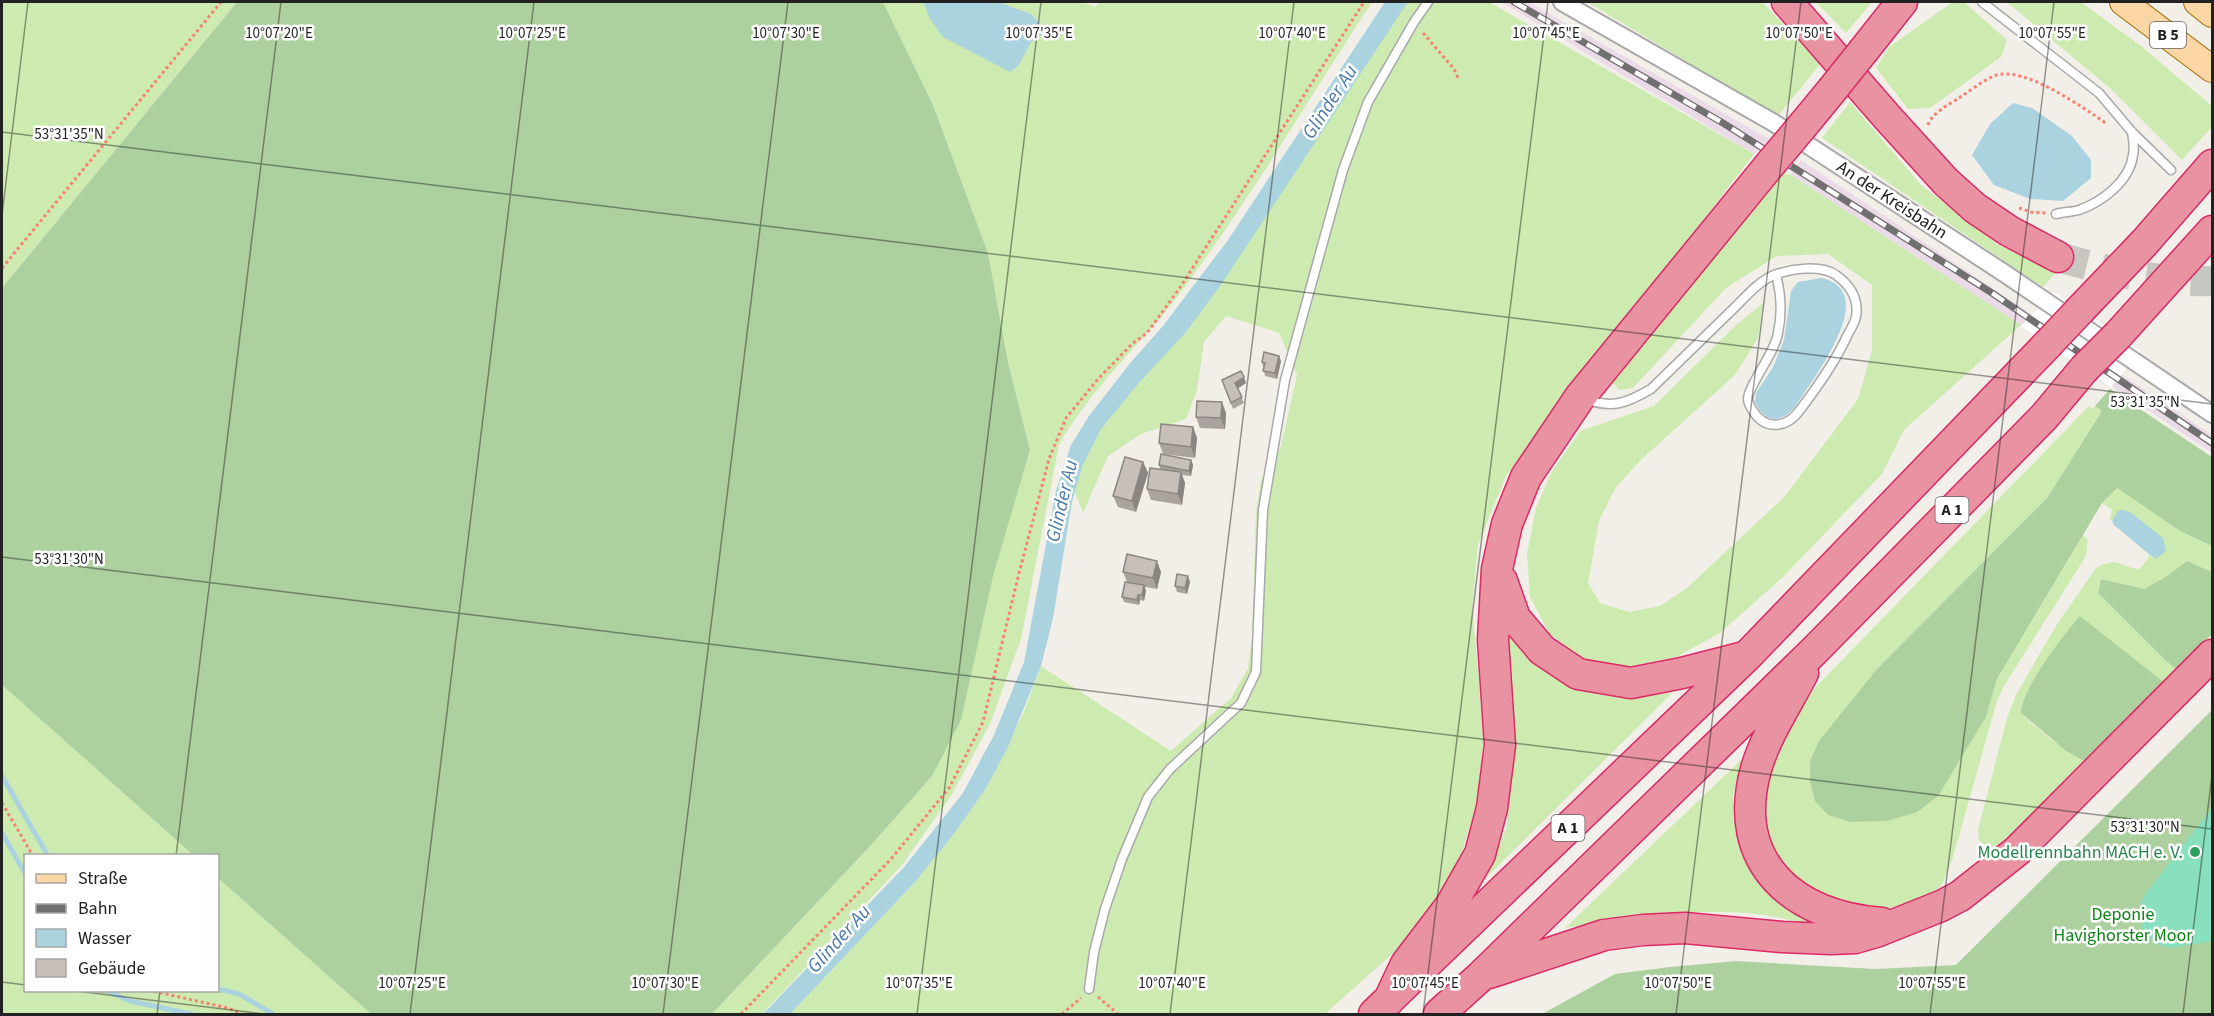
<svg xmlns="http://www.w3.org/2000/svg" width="2214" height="1016" font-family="'Source Sans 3',sans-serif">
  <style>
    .industrial { fill: #ebdbe8 }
    .grass { fill: #cdebb0 }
    .forest { fill: #add19e }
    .pitch { fill: #88e0be }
    .water { fill: #aad3df }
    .pier { fill: #fff }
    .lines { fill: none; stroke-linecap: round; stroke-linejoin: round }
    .stream { stroke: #aad3df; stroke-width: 5 }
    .motorway-tunnel { stroke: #c8c6c1; stroke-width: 30; stroke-dasharray: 30 15; stroke-linecap: butt }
    .service-casing { stroke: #a9a9a9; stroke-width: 11 }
    .minor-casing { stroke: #a9a9a9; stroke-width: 20 }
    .primary-casing { stroke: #a06b00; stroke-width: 28 }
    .motorway-casing { stroke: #dc2a67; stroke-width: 33 }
    .path { stroke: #fa8072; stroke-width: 3; stroke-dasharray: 3 3; stroke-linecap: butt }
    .service { stroke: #fff; stroke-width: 8 }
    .minor { stroke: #fff; stroke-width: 16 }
    .primary { stroke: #fcd6a4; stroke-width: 26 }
    .motorway { stroke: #e892a2; stroke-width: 30 }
    .rail-casing { stroke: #707070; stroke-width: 7 }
    .rail { stroke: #fff; stroke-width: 4.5; stroke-dasharray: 14; stroke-linecap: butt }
    .motorway-bridge-casing { stroke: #dc2a67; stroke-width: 33; stroke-linecap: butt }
    .motorway-bridge { stroke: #e892a2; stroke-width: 30 }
    .wall { fill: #aba49e }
    .shaded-wall { fill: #8b8681 }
    .building { fill: #c7bfb8; stroke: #8b8681; stroke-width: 1.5 }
    .ticks { fill: none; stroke: #222; stroke-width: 1.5; stroke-opacity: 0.45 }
    .leisure-dot { fill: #2e9e5b; stroke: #fff; stroke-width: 2 }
    .labels { text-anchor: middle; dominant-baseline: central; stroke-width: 5; stroke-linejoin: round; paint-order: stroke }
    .shield { fill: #fff; stroke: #646464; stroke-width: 1.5 }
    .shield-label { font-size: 16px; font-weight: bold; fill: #222 }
    .street-label { font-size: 18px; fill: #222; stroke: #fff }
    .leisure-label { font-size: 18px; fill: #27864d; stroke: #fff; text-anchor: end }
    .park-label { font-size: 18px; fill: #0c8416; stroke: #fff }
    .water-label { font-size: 20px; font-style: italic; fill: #4a7aab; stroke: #fff }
    .ticks-label { font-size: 15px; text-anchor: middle; fill: #222; stroke: #fff; stroke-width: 5; stroke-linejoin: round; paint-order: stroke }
  </style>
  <rect width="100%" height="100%" fill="#f2efe9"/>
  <path class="industrial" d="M1501,2h28l240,137 -15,15z
    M1801,160l411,275v18l-191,-128 -230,-150z"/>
  <path class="grass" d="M2,2h235l-235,286z
    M883,2h199l14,5 2,-5h274c-62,95 -120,194 -188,286 -40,54 -92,98 -125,157l-38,194 -31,85 -39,72 -49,69 -140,149h-50l161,-171 59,-67 98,-326 -22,-88 -20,-109 -55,-148z
    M1405,2h84l265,152 -248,322 -28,69 -6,64 7,73 4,59 -5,58 -23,76 -54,71 -76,68h-535l126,-133 37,-46 32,-45 38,-76 18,-48 130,85 60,-53 17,-30 4,-31 4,-126 5,-31 20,-34 16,-71 -18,-42 -53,-17 -22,26 -7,48 -11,29 -45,15 -33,22 -25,57 -9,-23 12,-48 78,-92z
    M1587,2h175l59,61 -43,53z
    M1816,2h56l-26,31z
    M1953,2h11l43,38 -6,17 -71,51 -22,1 -32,-41 13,-21z
    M2007,2h74l60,44 71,60v21l-30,33 -70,-70z
    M1850,102l71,83 76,59 59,29 -13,14 -221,-149z
    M1781,172l10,3 230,150 -117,105 -22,44 -100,104 -62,55 -44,24 -49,10 -48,-9 -30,-25 -19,-36 -3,-43 9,-46 15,-35 29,-42 74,-25 81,-80 28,-23 -5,35 -23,37 -93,84 -26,28 -17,34 -11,62 12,20 29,9 31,-6 27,-18 98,-92 73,-97 14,-49v-65l-44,-31 -51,2 -51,32 -93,100 -14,2 -7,-8z
    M2089,406l3,3 3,-3 7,5 -55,87 -170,171 109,48 11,-38 86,-144 5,5 -2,16 -82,130 -7,15 -44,156 -11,28 -23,17 -42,8 -15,-1 -58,-18 -37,-44 -3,-70 31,-64 17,-22z
    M2117,488l63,43 32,15v26l-25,-11 -20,15 -23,13 -43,-10 -3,14 67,67 12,10 -11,14 -86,-67 -59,96c20,20 42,36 67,50l-82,82 -12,6 -5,-2 -10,-9 -1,-10 29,-112 9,-23 41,-71 39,-56c24,-13 23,0 44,1l10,-14 6,4 -42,-42 -2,4 -2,-1 2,-10 -10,-7z
    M1503,622l26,37 39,25 47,13 57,-4 -186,185 21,-52 3,-48z
    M2,685l191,170 -167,1v134h192v-112l153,136h-369z
    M1742,759l-9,36 3,32 13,41 23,27 39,29c-21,-4 -42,-9 -63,-11 -62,-4 -122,5 -183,15z"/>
  <path class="forest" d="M237,2h646l50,103 55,148 20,109 22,88 -37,126 -32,144 -29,56 -59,67 -161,171h-341l-153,-136v-22l-25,-1 -191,-170v-397z
    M2110,389l102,68v89l-32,-15 -63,-43 -15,15 -105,176 -11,38 -48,79 -21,16 -30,9 -36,1 -23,-7 -13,-14 -5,-19v-21l9,-20 58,-72 170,-171 55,-87 -7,-5z
    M2187,561l25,11v62l-35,36 -12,-10 -67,-67 3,-14 43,10 23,-13z
    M2080,616l86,68 -78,79 -22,-12 -45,-38c0,-23 43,-79 59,-97z
    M2212,710v304h-670l73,-40 55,-7 66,-6 140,8 80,-4z"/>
  <path class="pitch" d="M2212,808v133l-40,7 -13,-3 -6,-3 -11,-13 -2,-15 3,-17z"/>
  <path class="water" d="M923,2h75l33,12 16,17 -16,11 -12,23 -9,7 -67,-35 -12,-17z
    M1385,2h23l-188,284 -34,46 -48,52 -37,45 -19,38 -10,35 -19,116 -12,48 -33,81 -23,43 -32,45 -37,46 -126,133h-27l142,-148 58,-73 31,-58 30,-73 32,-171 15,-46 18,-29 42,-54 32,-36 65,-86z
    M2013,103l19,5 40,28 19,24v18l-28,23 -33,-2 -36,-14 -22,-30 18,-31z
    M1821,278c62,13 -9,101 -26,129 -15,17 -30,16 -40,-5l1,-9 17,-26 11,-27 7,-49 7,-9z
    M2122,510l8,2 33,26 3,13 -10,8 -6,-4 -36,-30 -2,-4 6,-10z"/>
  <path class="pier" d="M2054,292l87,59 -30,36 -90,-61z"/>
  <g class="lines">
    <path class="stream" d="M2,776l46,80
      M2,833l24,42
      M218,989l21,5 34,20
      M105,990l25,11 61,13"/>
    <path class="motorway-tunnel" d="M2058,257c50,14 102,26 154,24"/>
    <defs>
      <path id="service" d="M1982,2l117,91 33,39 39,38
        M2056,214c7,-2 16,-2 23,-4 23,-8 51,-29 54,-55 2,-7 0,-16 -1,-23
        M1585,399c28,10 42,4 66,-10 26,-25 52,-51 78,-76 14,-13 28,-31 45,-38 17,-6 46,-11 62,0 14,10 23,24 20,42 -1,5 -5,12 -8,17 -12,27 -30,52 -48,76 -13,18 -34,21 -47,1 -2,-3 -5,-8 -5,-12 0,-13 27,-46 30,-66 4,-18 3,-40 -2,-58
        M1089,989l5,-37 11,-43 17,-50 26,-62 22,-28 71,-66 15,-31 7,-162 22,-130 58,-210 25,-68 46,-80 14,-20"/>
      <path id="minor" d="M1562,2l212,121 230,150 208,141"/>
      <path id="primary" d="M2123,2l89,67
        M2197,2l15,12"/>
      <path id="motorway" d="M1787,2l100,115 59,65 29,26 34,23 49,26
        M1864,50l38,-48
        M1804,124l28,-34
        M2080,310l64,-67 68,-78
        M2118,335l94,-104
        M1502,581l13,37 27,32 36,24 53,9 51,-10 62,-16
        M1803,673c-16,31 -37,62 -47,96 -26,94 38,148 126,154
        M1489,973l115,-38 39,-5 42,-2 97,9 49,2 24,-1 21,-6 65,-26 19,-10 57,-45 195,-196
        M1389,1000l17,-36 45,-59 29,-51 12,-46 8,-63 -7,-105 4,-71 10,-45 19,-47 54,-80 192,-235
        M1374,1014l373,-358 301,-312
        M1439,1014l42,-38 335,-327 228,-232 40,-48"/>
    </defs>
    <use href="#service" class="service-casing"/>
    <use href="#minor" class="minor-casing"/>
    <use href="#primary" class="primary-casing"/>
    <use href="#motorway" class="motorway-casing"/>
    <path class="path" d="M1423,33l31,36 5,11
      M1928,125c4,-12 20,-20 31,-27 11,-7 23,-17 35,-22 28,-12 90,32 113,48
      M2019,208l12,4 14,1
      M2,268l219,-266
      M2,803l31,53
      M148,990l80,18 14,6
      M1098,997l20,17
      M741,1014l150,-155 58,-71 34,-66 35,-145 31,-118 17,-41 32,-39 34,-35 15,-11 32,-44 185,-287
      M1062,1014l19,-16"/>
    <use href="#service" class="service"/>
    <use href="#minor" class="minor"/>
    <use href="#primary" class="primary"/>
    <use href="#motorway" class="motorway"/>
    <defs>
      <path id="rail" d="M1514,2l209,121 269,170 220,150"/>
    </defs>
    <use href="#rail" class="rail-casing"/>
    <use href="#rail" class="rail"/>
    <defs>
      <path id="motorway-bridge" d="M1832,90l32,-40
        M1772,162l32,-38
        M2048,344l32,-34
        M2084,369l34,-34"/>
    </defs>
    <use href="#motorway-bridge" class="motorway-bridge-casing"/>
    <use href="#motorway-bridge" class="motorway-bridge"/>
  </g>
  <path class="wall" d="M1281,361l-4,18 -12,-3 -3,-14z
    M1222,380l24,3 -8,5 6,15 -11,6z
    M1226,413l-1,16 -25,-1 -4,-11z
    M1193,427l4,11 -2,20 -32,-4 -4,-11z
    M1191,460l2,5 -2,11 -9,-1 3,8 -3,22 -31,-5 -4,-11 13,-20 -1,-4z
    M1143,462l5,11 -12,39 -18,-5 -5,-11z
    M1123,572h38l-4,17 -12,-2 1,4 -2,10 -4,-1 -1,5 -15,-3 -2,-5 5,-15z
    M1190,582l-3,12 -10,-2 -2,-6z"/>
  <path class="shaded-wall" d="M1279,356l2,5 -4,18 -2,-6z
    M1244,377l2,6 -9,6 -2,-6z
    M1222,402l4,11 -1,16 -4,-11z
    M1193,427l4,11 -2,20 -4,-11z
    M1191,460l2,5 -2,11 -2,-5z
    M1143,462l5,11 -12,39 -4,-11z
    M1181,472l4,11 -3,22 -4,-11z
    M1157,561l4,11 -4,17 -4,-11z
    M1188,576l2,6 -3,12 -2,-6z
    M1144,585l2,6 -2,10 -2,-6z
    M1138,595l2,5 -1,5 -2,-5z"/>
  <path class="building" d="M1264,352l15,4 -4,17 -12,-2 2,-8 -3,-1z
    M1241,371l3,6 -9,6 7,14 -11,6 -9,-23z
    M1197,401l25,1 -1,16 -25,-1z
    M1161,424l32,3 -2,20 -32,-4z
    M1161,454l30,6 -2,11 -30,-6z
    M1125,457l18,5 -11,39 -19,-5z
    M1150,468l31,4 -3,22 -31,-5z
    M1127,554l30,7 -4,17 -30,-6z
    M1177,574l11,2 -3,12 -10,-2z
    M1125,582l19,3 -2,10h-4l-1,5 -15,-3z"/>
  <path class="ticks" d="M2,132l2210,272M2,215l26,-213M2,557l2210,272M176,856l105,-854M2,982l24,3M68,990l196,24M157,1014l3,-24M410,1014l124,-1012M663,1014l125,-1012M917,1014l124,-1012M1170,1014l124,-1012M1423,1014l125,-1012M1676,1014l125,-1012M1930,1014l124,-1012M2183,1014l29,-239"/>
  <circle class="leisure-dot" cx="2195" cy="852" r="6"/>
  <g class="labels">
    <g class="shield">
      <rect x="2150" y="22" width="36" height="26" rx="4.5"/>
      <rect x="1935.5" y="497" width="33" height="26" rx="4.5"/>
      <rect x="1551.5" y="815" width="33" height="26" rx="4.5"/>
    </g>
    <g class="shield-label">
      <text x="2168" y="35">B 5</text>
      <text x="1952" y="510">A 1</text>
      <text x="1568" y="828">A 1</text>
    </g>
    <g class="street-label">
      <text transform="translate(1892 200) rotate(33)">An der Kreisbahn</text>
    </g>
    <g class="leisure-label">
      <text x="2183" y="852">Modellrennbahn MACH e. V.</text>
    </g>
    <g class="park-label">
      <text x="2123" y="914">Deponie<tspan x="2123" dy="21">Havighorster Moor</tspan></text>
    </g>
    <g class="water-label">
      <text transform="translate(1330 102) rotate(-57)">Glinder Au</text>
      <text transform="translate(1062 501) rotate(-77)">Glinder Au</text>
      <text transform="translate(839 939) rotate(-48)">Glinder Au</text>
    </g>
  </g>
  <g class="ticks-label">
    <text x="279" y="38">10°07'20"E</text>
    <text x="532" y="38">10°07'25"E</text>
    <text x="786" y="38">10°07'30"E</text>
    <text x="1039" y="38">10°07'35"E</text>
    <text x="1292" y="38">10°07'40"E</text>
    <text x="1546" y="38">10°07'45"E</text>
    <text x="1799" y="38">10°07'50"E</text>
    <text x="2052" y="38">10°07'55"E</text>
    <text x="69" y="139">53°31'35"N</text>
    <text x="2145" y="407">53°31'35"N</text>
    <text x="69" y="564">53°31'30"N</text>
    <text x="2145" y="832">53°31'30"N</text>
    <text x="412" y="988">10°07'25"E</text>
    <text x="665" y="988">10°07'30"E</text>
    <text x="919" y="988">10°07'35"E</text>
    <text x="1172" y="988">10°07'40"E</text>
    <text x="1425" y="988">10°07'45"E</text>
    <text x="1678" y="988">10°07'50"E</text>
    <text x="1932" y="988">10°07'55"E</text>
  </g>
  <rect width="2214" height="1016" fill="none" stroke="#222222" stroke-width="6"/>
  <rect x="24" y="854" width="195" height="138" fill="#ffffff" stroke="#a7a7a7" stroke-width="1.5"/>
  <rect x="36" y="874" width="30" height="9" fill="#fcd6a4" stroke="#a7a7a7" stroke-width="1.5"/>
  <text x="78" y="884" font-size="18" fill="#222222">Straße</text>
  <rect x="36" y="904" width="30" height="9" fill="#707070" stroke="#a7a7a7" stroke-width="1.5"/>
  <text x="78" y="914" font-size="18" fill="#222222">Bahn</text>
  <rect x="36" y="929" width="30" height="18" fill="#aad3df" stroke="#a7a7a7" stroke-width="1.5"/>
  <text x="78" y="944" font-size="18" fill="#222222">Wasser</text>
  <rect x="36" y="959" width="30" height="18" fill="#c7bfb8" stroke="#a7a7a7" stroke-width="1.5"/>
  <text x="78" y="974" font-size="18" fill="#222222">Gebäude</text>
</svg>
